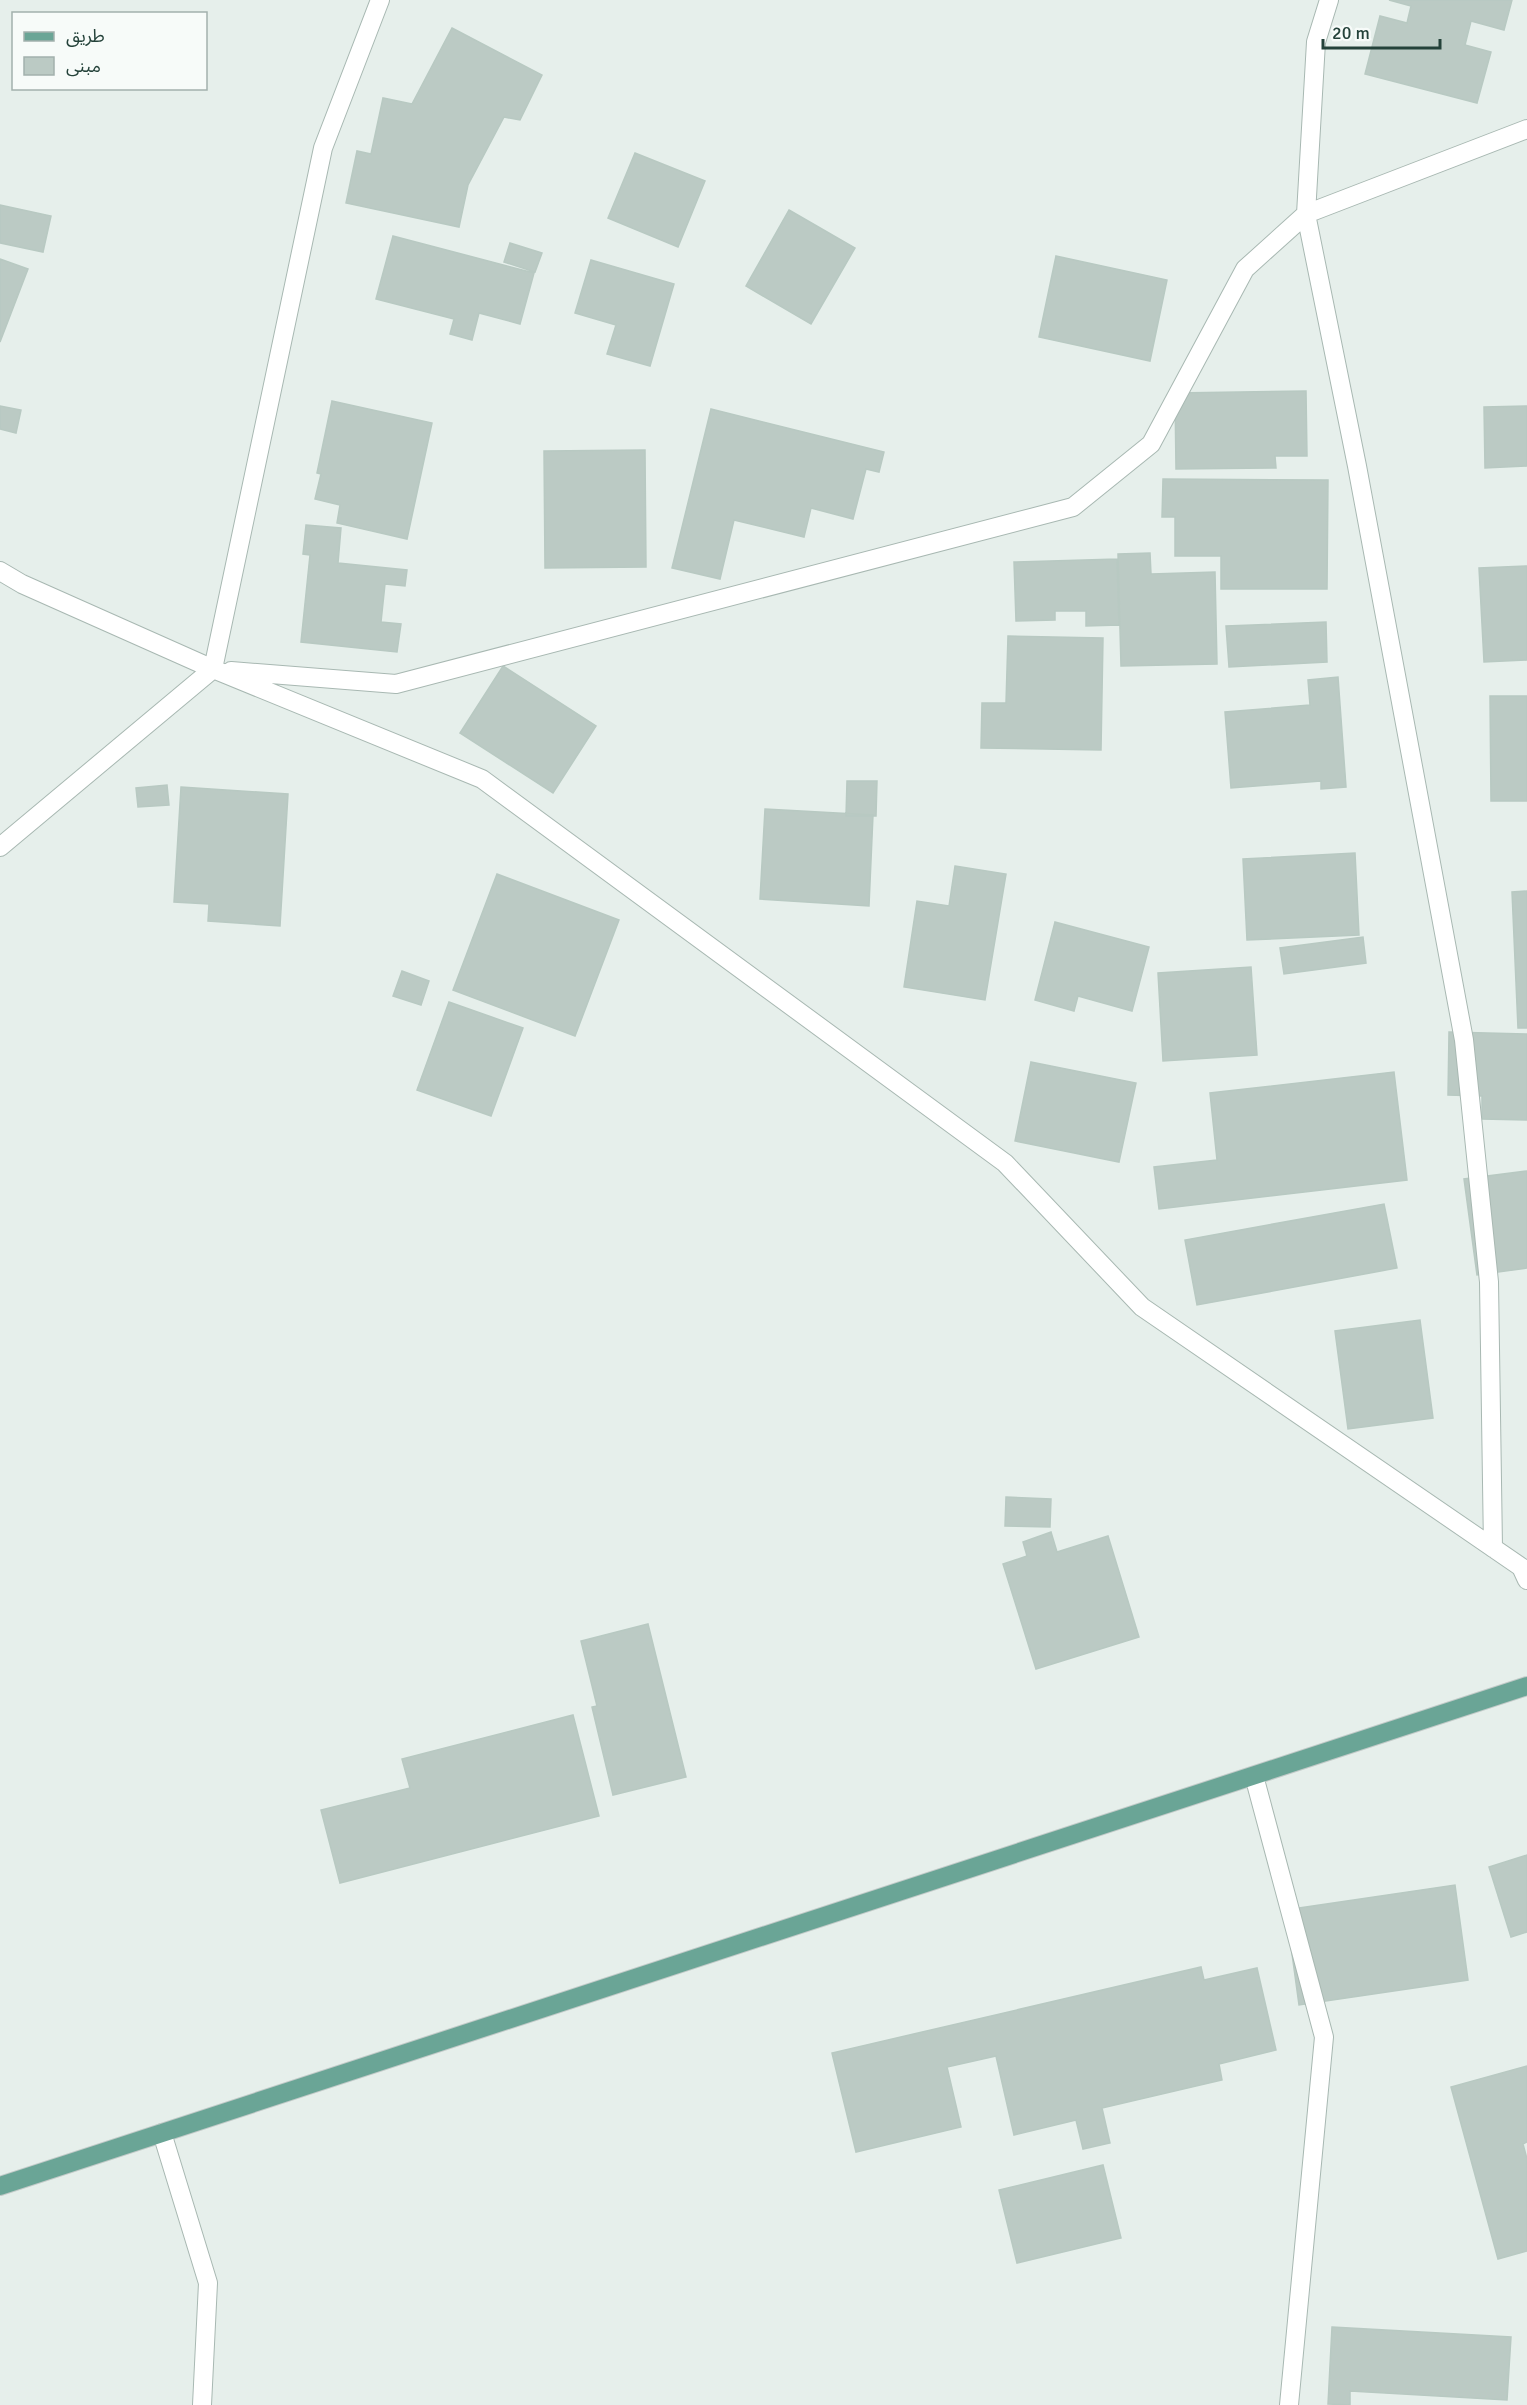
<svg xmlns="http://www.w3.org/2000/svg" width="1527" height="2405" font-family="Signika,'Noto Sans Arabic',sans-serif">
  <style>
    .building { fill: #bbcac4; stroke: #b8c9c2; stroke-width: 1.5 }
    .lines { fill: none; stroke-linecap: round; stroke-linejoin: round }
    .minor-casing { stroke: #a8b8b2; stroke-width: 20 }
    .major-casing { stroke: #c2cac8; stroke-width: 20 }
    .minor { stroke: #fff; stroke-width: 18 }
    .major { stroke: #6aa596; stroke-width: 18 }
  </style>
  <rect width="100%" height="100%" fill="#e6efeb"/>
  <path class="building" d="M1389,0h123l-8,30 -33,-9 -6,24 26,7 -14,51 -112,-29 15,-58 27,7 4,-17z
    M452,28l90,47 -22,45 -16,-3 -36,68 -9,42 -113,-24 11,-52 14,3 12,-56 29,6z
    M635,153l70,28 -27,66 -70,-29z
    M0,205l51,11 -8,36 -43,-9z
    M789,210l66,38 -44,76 -65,-38z
    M393,236l141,37 -14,51 -41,-11 -7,27 -22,-6 4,-15 -78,-20z
    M510,243l32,10 -7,19 -31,-10z
    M1056,256l111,24 -17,81 -111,-24z
    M0,259l28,10 -28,73z
    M591,260l83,24 -24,82 -43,-12 9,-29 -41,-12z
    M1306,391l1,65h-32l1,12 -100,1 -1,-76z
    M332,401l100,22 -25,116 -70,-16 3,-18 -25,-6 6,-25 -4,-1z
    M0,406l21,4 -5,23 -16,-4z
    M1527,406v60l-42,2 -1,-61z
    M711,409l173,43 -5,20 -13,-3 -13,50 -42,-11 -7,29 -70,-17 -14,59 -48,-11z
    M645,450l1,117 -101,1 -1,-117z
    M1163,479l165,1 -1,109h-106v-33h-46v-39h-13z
    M306,525l35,3 -3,35 69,7 -2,16 -20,-2 -4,38 20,2 -4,28 -96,-10 9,-87 -7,-1z
    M1150,553l1,21 64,-2 2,92 -96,2 -3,-112z
    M1117,559l2,66 -33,1v-15h-31v9l-39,1 -2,-59z
    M1527,566v94l-43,2 -5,-94z
    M1326,622l1,40 -98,5 -3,-41z
    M1008,636l95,2 -2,112 -120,-2 1,-45h24z
    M503,666l93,60 -43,67 -93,-60z
    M1338,677l8,110 -25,2v-8l-90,7 -6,-76 85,-7 -2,-25z
    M1490,696h37v105h-36z
    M847,781h30l-1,35h-30z
    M167,785l2,20 -31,2 -2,-19z
    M181,787l107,7 -8,132 -72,-5 1,-17 -35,-2z
    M765,809l108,6 -4,91 -109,-7z
    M1355,853l4,82 -112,5 -4,-81z
    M955,866l51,8 -21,126 -81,-13 13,-86 32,5z
    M497,874l122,46 -44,116 -122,-46z
    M1527,891v137h-9l-6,-136z
    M1055,922l94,25 -17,64 -54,-15 -4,15 -39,-11z
    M1363,937l3,26 -82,11 -4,-26z
    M1251,967l6,88 -94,6 -5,-88z
    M402,971l27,10 -8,24 -28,-9z
    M449,1002l74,26 -32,88 -74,-26z
    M1449,1032l78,2v86l-45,-1v-23l-34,-1z
    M1031,1062l105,21 -17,79 -104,-21z
    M1394,1072l13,108 -248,29 -5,-42 63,-7 -7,-67z
    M1527,1171v97l-50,7 -13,-96z
    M1384,1204l13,64 -200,37 -12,-65z
    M1420,1320l13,98 -85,11 -13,-98z
    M1006,1497l45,2 -1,28 -45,-1z
    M1051,1532l6,20 51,-16 31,101 -103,32 -33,-105 24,-8 -4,-14z
    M648,1624l38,153 -73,18 -21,-88 5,-1 -16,-65z
    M573,1715l26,101 -259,67 -19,-73 89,-22 -8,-29z
    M1527,1855v77l-16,5 -22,-70z
    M1455,1885l13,95 -169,25 -13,-95z
    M1201,1967l3,13 53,-12 19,82 -57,14 3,16 -120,28 8,35 -27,6 -7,-29 -62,15 -18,-79 -49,11 14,60 -105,25 -24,-99z
    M1527,2066v76l-4,2 4,15v92l-29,8 -47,-172z
    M1103,2165l18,73 -104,25 -18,-73z
    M1332,2327l179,10 -4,63 -157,-9v14l-22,-1z"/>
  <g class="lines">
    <defs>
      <path id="minor" d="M1329,0l-13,42 -10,172 51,252 107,574 25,242 4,266
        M0,571l22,13 191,85 269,110 523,384 137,144 379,260 6,13
        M231,671l165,13 677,-177 78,-63 94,-175 61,-55 221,-85
        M0,847l213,-178 110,-521 57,-148
        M1254,1776l70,261 -35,368
        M162,2133l46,150 -6,122"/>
      <path id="major" d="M0,2186l1527,-500"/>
    </defs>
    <use href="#minor" class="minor-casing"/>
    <use href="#major" class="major-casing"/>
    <use href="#minor" class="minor"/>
    <use href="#major" class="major"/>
  </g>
  <rect x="12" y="12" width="195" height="78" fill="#f7fbf9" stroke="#a3b1ad" stroke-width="1.5"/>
  <rect x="24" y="32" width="30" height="9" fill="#6aa596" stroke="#a3b1ad" stroke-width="1.5"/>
  <text x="66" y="42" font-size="18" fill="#24423a">طريق</text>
  <rect x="24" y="57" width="30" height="18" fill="#bbcac4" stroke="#a3b1ad" stroke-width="1.5"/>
  <text x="66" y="72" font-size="18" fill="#24423a">مبنى</text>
  <path d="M1323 39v9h117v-9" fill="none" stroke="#24423a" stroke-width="3"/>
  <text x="1332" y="39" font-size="18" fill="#24423a" stroke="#f7fbf9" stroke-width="4.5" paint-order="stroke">20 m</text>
</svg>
